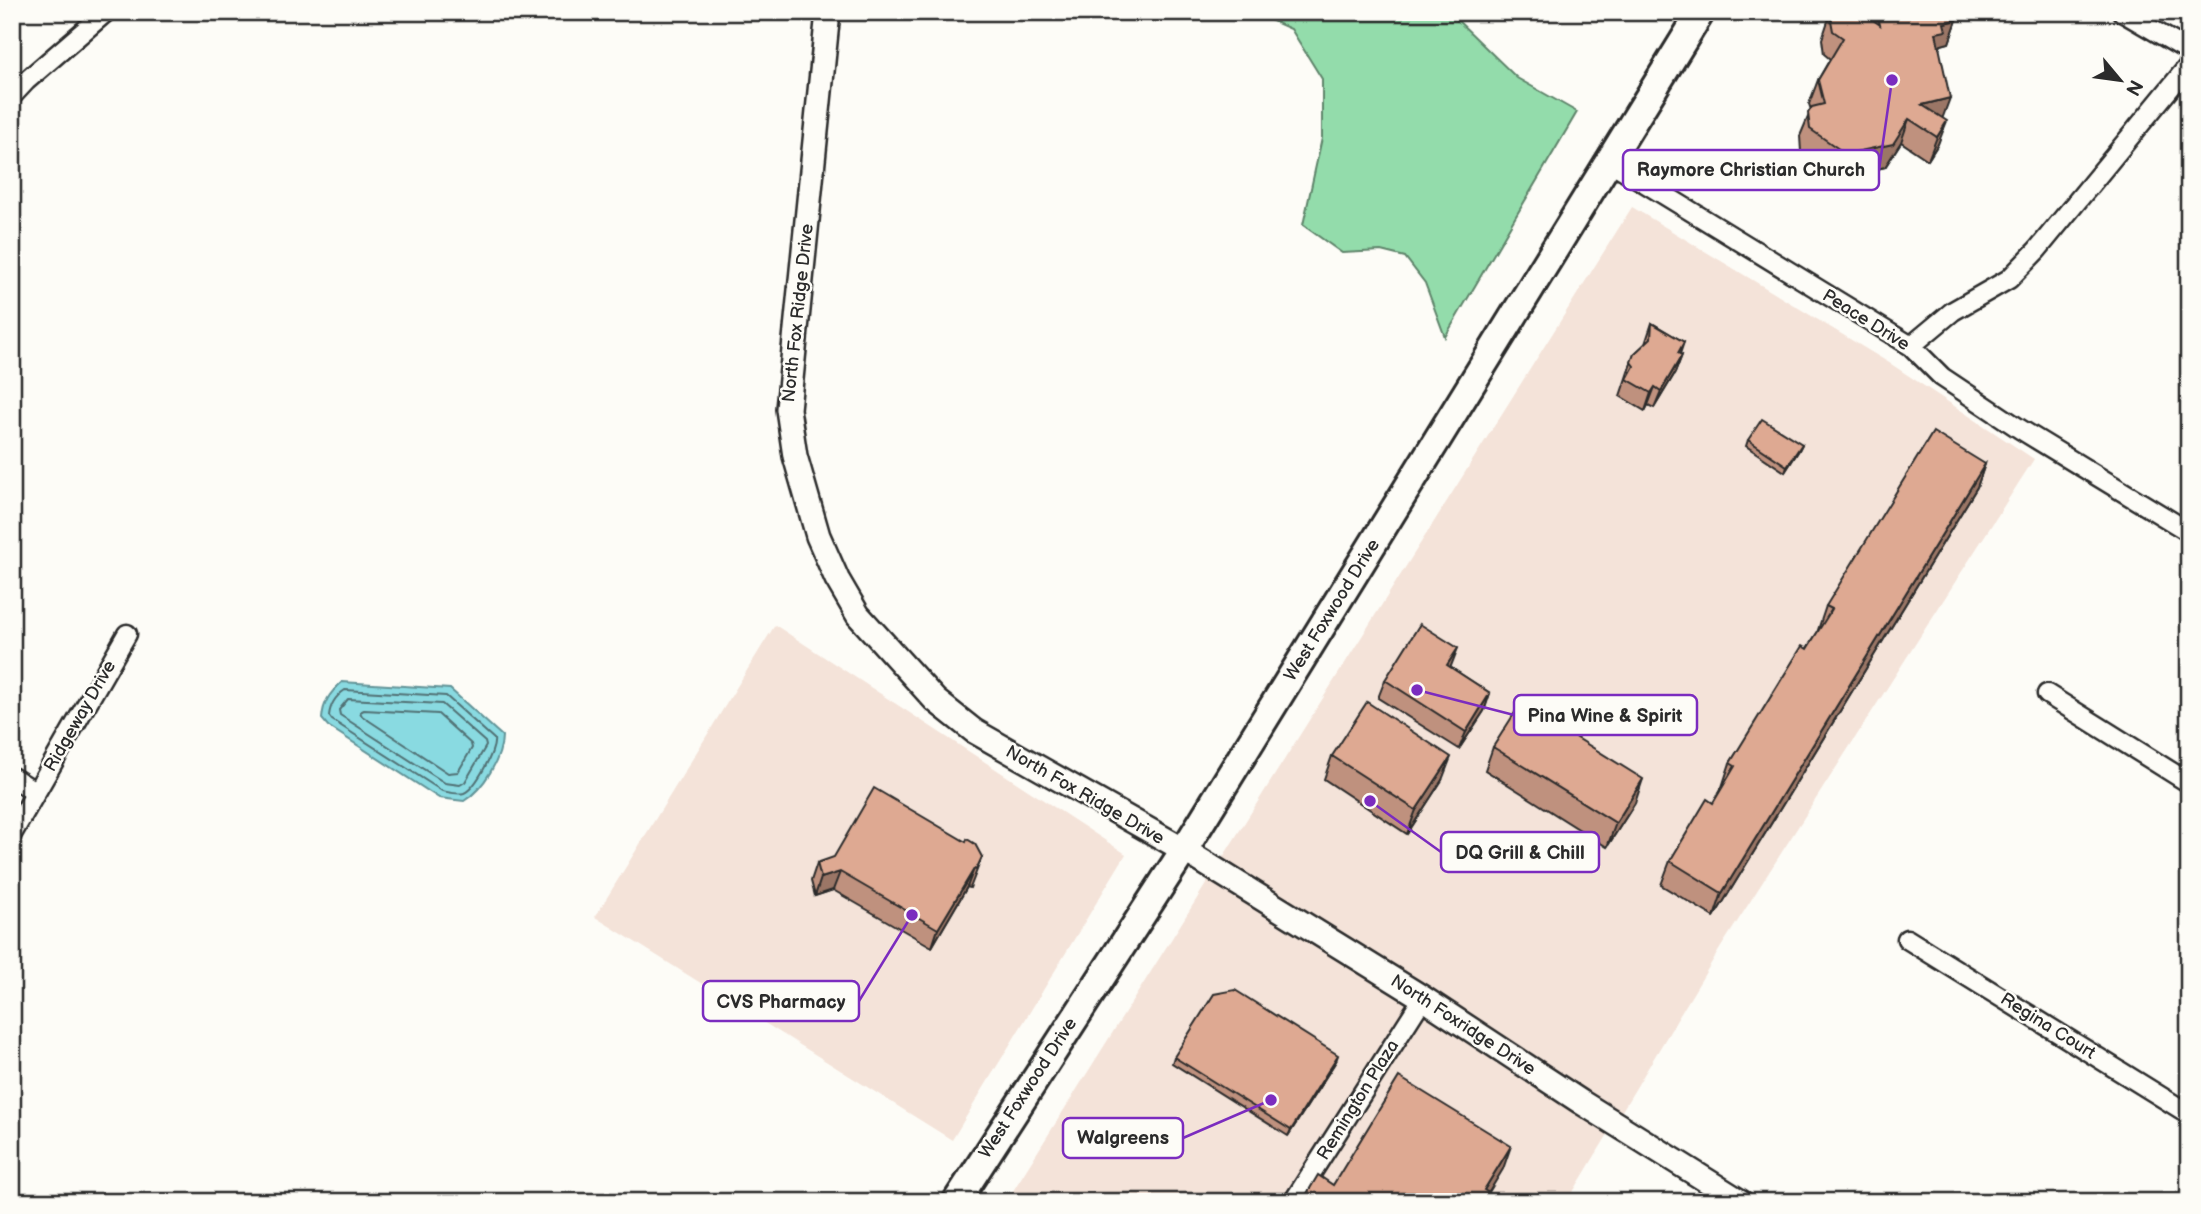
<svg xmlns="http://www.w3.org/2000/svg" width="2201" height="1214" font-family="'Balsamiq Sans',sans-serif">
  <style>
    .built { fill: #f4e3d9 }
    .green { fill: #93dcab; stroke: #5f846b; stroke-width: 2 }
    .water { fill: #89dae1; stroke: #639498; stroke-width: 2 }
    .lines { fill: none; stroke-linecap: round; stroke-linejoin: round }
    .shore { stroke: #517174; stroke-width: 2 }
    .minor-casing { stroke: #2b2b2b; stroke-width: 23 }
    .tertiary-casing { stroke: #2b2b2b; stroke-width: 28 }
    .secondary-casing { stroke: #2b2b2b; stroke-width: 32 }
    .minor { stroke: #fdfcf7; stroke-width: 18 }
    .tertiary { stroke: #fdfcf7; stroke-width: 23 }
    .secondary { stroke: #fdfcf7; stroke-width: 26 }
    .wall { fill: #bf917e; stroke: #2b2b2b; stroke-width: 2 }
    .shaded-wall { fill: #9b7666; stroke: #2b2b2b; stroke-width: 2 }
    .building { fill: #dea992; stroke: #2b2b2b; stroke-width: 2 }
    .labels { text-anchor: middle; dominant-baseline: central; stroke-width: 5; stroke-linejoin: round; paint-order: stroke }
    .street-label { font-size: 18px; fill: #2b2b2b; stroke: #fdfcf7 }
    .leader { fill: none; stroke: #7b2cbf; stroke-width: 2.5 }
    .callout-dot { fill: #7b2cbf; stroke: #fdfcf7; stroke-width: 2.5 }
    .callout { fill: #fdfcf7; stroke: #7b2cbf; stroke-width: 2.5 }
    .callout-label { font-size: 19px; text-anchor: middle; font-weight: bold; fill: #2b2b2b }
  </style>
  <rect width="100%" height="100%" fill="#fdfcf7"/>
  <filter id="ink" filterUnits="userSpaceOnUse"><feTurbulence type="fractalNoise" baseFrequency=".0143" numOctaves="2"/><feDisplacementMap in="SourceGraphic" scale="14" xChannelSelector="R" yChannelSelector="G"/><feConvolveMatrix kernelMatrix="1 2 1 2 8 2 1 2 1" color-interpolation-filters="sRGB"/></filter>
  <g filter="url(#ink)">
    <path class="built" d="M1632,207l259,157 143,95 -313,488 -154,255h-561z
      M775,625l351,229 -174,286 -357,-223z"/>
    <path class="green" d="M1252,12h197l68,66 60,34 -132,225 -20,-54 -20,-26 -24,-6 -39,2 -39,-28 19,-87v-59l-31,-50z"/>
    <path class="water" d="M342,682l108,7 52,47c0,23 -19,53 -38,65l-25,-3 -111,-72 -6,-7c1,-17 8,-26 20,-37z"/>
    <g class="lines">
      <path class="shore" d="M345,690l101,6 48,43c2,11 -18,49 -30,54 -6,2 -16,-1 -22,-2l-110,-71 -3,-4c1,-11 7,-20 16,-26z
        M348,699l94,5 43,38 1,4 -21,36 -5,3 -15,-2 -105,-68 -1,-5z
        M364,710l74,4 33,30 1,4 -14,24 -10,1 -86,-57 -2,-4z"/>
      <defs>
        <path id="minor" d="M2122,12l67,39
          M12,96l14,-15 80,-69
          M1609,161l302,185 31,31 78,52 169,103
          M1911,346l42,-35 56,-32 28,-29 152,-185
          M2047,694l142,89
          M12,777l24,15
          M12,834l115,-200
          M1907,939l282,175
          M1293,1202l130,-204"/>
        <path id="tertiary" d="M828,12l-40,397 7,47 23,80 19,43 21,36 77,85 39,31 210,119 239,148 158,104 160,100"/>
        <path id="secondary" d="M956,1202l228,-352 517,-838"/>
      </defs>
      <use href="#minor" class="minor-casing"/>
      <use href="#tertiary" class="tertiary-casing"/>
      <use href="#secondary" class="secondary-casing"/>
      <use href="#minor" class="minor"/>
      <use href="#tertiary" class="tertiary"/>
      <use href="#secondary" class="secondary"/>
    </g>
    <path class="wall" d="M1864,12h92l1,8 -8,23 -8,2 -2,4 3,69 -4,26 -10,16 -27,-18 -16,25 -48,11 -36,-26 -1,-16 11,-26 -2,-6 9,-24 12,-21 -6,-5 -2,-15 8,-24 34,-2z
      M1652,323l32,19 -4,12 2,1 -7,18 -21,35 -6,-3 -3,6 -25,-15 14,-42 11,-10z
      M1748,440l54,4 -3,6 -14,22 -39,-26z
      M1985,464l-8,23 -263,430 -53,-32 9,-24 43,-58 9,-16 8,-24 89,-133h-1l8,-24z
      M1450,667l40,26 -6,18 -25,38 -81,-51 7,-18z
      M1493,747l142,56 -28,44 -122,-77z
      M1332,756l110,24 -35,54 -83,-55z
      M982,857l-12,31 -3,-1 -35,60 -99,-57 -18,6 -4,-15 6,-18z
      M1174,1057l162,4 -48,75 -116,-73z"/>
    <path class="shaded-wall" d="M1957,20l-8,23 -8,2 -4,10 -1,-22 8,-10z
      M1950,98l-9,24 -19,-17z
      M1909,119l-8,23 -16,25 -48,11 9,-24z
      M1947,121l-9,23 -10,16 9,-23z
      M1682,355l-7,18 -21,35 7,-17z
      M1655,387l-7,18 -3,6 6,-18z
      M1802,444l-3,6 -14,22 2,-6z
      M1985,464l-8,23 -263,430 8,-24z
      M1458,648l-7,18 -11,17 7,-18z
      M1490,693l-6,18 -25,38 7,-17z
      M1451,757l-9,23 -35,54 9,-24z
      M1643,779l-8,24 -28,44 9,-24z
      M974,869l-7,18 -35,60 6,-18z
      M840,872l-7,18 -18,6 6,-18z
      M1338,1055l-2,6 -48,75 3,-6z
      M1511,1146l-8,23 -20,33 1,-12z"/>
    <path class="building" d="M1832,12h30l18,13 -3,-13h79l1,8 -13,3 2,8 -10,2 14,65 -28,7 25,16 -10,16 -28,-18 -16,25 -47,10 -36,-25 -2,-16 4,-6 12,-3 -6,-24 25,-42 -10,-7 -3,-16z
      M1652,323l32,19 -6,11 4,2 -21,36 -6,-4 -4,6 -24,-14 7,-13 -3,-4 3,-8 17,-16z
      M1762,419l40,25 -15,22 -39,-26z
      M1933,432l52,32 -263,429 -52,-32 37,-62 6,4 22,-37 -5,-3 72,-117 5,3 25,-40 -6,-3z
      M1420,624l38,24 -11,17 43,28 -24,39 -81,-52z
      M1367,702l84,55 -35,53 -84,-54z
      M1521,703l122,76 -27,44 -123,-76z
      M874,788l92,54 1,-3 8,5 7,13 -6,13 -2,-1 -36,60 -98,-57 -19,6 -4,-15 17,-6z
      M1235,990l103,65 -47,75 -117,-73 40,-63z
      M1399,1077l112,69 -27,44 11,7 -3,5h-190l16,-27 15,10z"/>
  </g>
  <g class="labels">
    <g class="street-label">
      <text transform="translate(798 313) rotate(-84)">North Fox Ridge Drive</text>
      <text transform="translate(1866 320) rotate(32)">Peace Drive</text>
      <text transform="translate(1332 610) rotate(-58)">West Foxwood Drive</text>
      <text transform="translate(80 716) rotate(-60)">Ridgeway Drive</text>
      <text transform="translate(1085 795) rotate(30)">North Fox Ridge Drive</text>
      <text transform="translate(1463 1025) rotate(33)">North Foxridge Drive</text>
      <text transform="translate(2048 1026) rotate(32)">Regina Court</text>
      <text transform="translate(1028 1088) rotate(-57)">West Foxwood Drive</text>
      <text transform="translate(1358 1100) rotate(-58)">Remington Plaza</text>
    </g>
  </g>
  <path class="leader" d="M1892 80L1879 170M1417 690L1514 715M1370 801L1441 852M912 915L859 1001M1271 1100L1183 1138"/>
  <g class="callout-dot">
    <circle cx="1892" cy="80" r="7"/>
    <circle cx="1417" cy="690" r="7"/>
    <circle cx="1370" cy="801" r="7"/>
    <circle cx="912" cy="915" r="7"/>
    <circle cx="1271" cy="1100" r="7"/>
  </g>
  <g class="callout">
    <rect x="1623" y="150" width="256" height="40" rx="7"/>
    <rect x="1514" y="695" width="183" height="40" rx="7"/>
    <rect x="1441" y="832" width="158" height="40" rx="7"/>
    <rect x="703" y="981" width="156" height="40" rx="7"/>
    <rect x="1063" y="1118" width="120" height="40" rx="7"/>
  </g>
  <g class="callout-label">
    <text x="1751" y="176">Raymore Christian Church</text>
    <text x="1605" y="722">Pina Wine &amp; Spirit</text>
    <text x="1520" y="859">DQ Grill &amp; Chill</text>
    <text x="781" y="1008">CVS Pharmacy</text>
    <text x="1123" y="1144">Walgreens</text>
  </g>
  <rect width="2201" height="1214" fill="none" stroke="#fdfcf7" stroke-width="42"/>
  <rect x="21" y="21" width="2159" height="1172" fill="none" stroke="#2b2b2b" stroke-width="2.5" filter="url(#ink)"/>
  <g transform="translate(2120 80) rotate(119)" stroke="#fdfcf7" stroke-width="5" paint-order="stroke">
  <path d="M0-5L12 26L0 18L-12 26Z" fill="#2b2b2b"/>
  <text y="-10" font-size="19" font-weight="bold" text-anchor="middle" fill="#2b2b2b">N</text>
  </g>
</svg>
